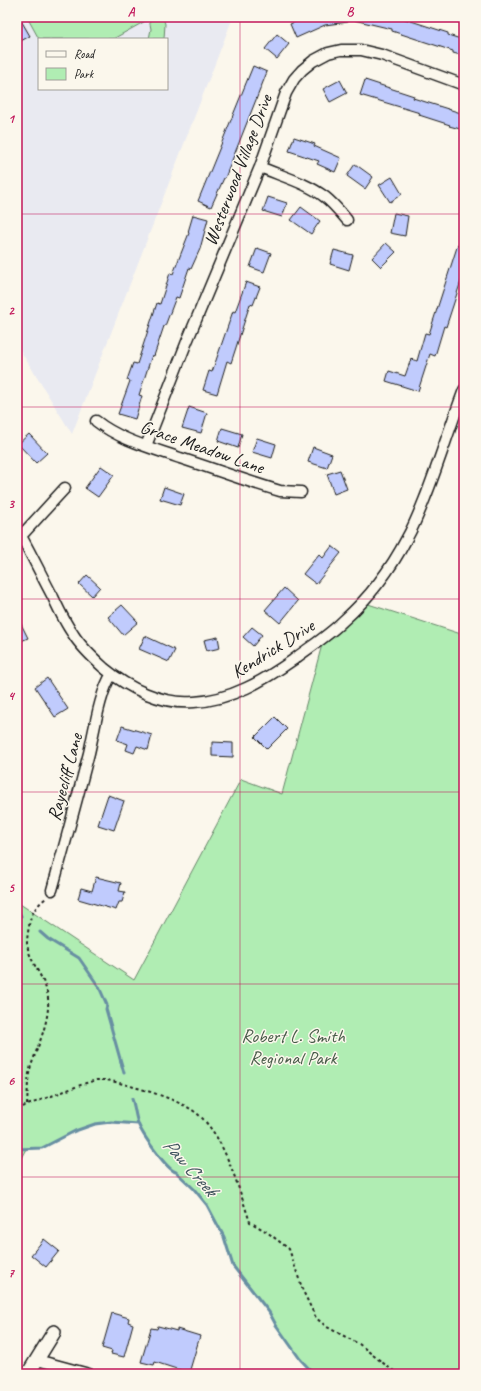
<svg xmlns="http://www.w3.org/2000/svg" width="481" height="1391" font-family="Caveat,sans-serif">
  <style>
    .built { fill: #e9eaf1; fill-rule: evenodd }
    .green { fill: #b0edb3; stroke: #668468 }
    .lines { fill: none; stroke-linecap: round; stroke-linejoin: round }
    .stream { stroke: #678fa2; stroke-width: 3 }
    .building { fill: #c0cbfd; stroke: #1c1c1c }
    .minor-casing { stroke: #1c1c1c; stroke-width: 13 }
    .tertiary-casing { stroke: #1c1c1c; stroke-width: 16 }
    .path { stroke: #1c1c1c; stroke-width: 2; stroke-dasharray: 3 3; stroke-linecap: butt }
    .minor { stroke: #fbf7ec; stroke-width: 10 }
    .tertiary { stroke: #fbf7ec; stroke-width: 13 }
    .grid { fill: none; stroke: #c2185b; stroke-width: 1; stroke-opacity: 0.55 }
    .labels { text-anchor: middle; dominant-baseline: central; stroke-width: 3; stroke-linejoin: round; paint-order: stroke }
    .street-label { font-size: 19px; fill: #1c1c1c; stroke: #fbf7ec }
    .park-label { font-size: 19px; fill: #485b49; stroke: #fbf7ec }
    .water-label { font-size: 20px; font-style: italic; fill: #42565f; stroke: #fbf7ec }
    .neatline { fill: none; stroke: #c2185b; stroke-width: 1.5 }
    .grid-label { font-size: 13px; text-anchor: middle; font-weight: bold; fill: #c2185b }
  </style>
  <rect width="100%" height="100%" fill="#fbf7ec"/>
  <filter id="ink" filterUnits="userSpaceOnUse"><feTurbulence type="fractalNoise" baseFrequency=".025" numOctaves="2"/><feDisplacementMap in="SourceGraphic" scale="8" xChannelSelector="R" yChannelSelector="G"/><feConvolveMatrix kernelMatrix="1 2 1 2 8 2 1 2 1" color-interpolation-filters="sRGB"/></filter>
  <g filter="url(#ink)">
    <path class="built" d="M17,17h216l-161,417 -55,-89zM39,39h128v50h-128z"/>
    <path class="green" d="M27,17h136l2,7 -1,15h-15l2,-10 -2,-10 -36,20h-74z
      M362,602l102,33v739h-150l-14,-15 -24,-34 -7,-13 -36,-46 -9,-29 -17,-32 -13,-16 -18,-17c-13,-3 -31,-36 -38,-48l-27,-2 -16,2 -20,7 -33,17 -16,1 -9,16v-263l117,78 107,-201 41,15 42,-157z"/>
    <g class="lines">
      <path class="stream" d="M17,909l4,7
        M40,932l8,7 31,19 20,29 8,18 -1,4 18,64
        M132,1099c3,8 3,16 6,24 3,10 29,47 38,49l18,17 13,16 17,32 9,29 36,46 7,13 24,34 14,15
        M17,1149l25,-1 33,-17 20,-7 16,-2 27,2"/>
    </g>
    <path class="building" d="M17,17h2l11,19 -13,7z
      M306,17h42v5l-23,3 -29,13 -6,-14z
      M354,17h45l49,16v2l16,5v16l-11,-3v-2l-61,-20v-2l-38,-9z
      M277,34l12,10 -12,15 -12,-10z
      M253,66l14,6 -42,106h-1l-13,29 -13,-6z
      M340,80l7,13 -17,9 -7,-13z
      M365,80l49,16 -1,2 51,16v16l-15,-4 1,-1 -31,-10 1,-2 -60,-18z
      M294,137l21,7 -1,2 27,12 -6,14 -18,-8 2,-3 -30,-10z
      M355,164l18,13 -8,12 -18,-13z
      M392,177l10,17 -12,8 -11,-17z
      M268,197l19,6 -5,14 -19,-6z
      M301,207l19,14 -9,13 -20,-14z
      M394,213l14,3 -3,20 -15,-3z
      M193,215l15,4 -8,30 -9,20 -2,-1 -10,30 -3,-1 -11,29h-1l-10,30 -2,-1 -13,40 3,1 -7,23 -17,-5 12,-33 -3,-1 6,-17 4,1 20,-61 3,1 10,-31 3,1 16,-41 -1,-1z
      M386,243l10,9 -15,15 -9,-9z
      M458,244l6,2v26l-18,55 -2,-1 -9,30 -5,-2 -12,37 -32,-10 3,-10 16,5 6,-17 6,2 8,-28 4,1z
      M257,248l14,5 -7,19 -14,-5z
      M334,250l19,5 -4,15 -19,-6z
      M246,282l14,5 -7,18 -3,-1 -19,59 -4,-2 -10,33 -14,-4 6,-19 3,1 21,-61 2,1z
      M189,407l18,6 -6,20 -19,-5z
      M222,428l20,6 -4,14 -20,-7z
      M29,434l18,19 -11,10 -18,-19z
      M257,438l19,6 -4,14 -20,-6z
      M313,447l19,7 -5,14 -19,-6z
      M101,466l13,9 -16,22 -13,-9z
      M340,470l7,19 -13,5 -7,-20z
      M164,487l20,7 -4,11 -20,-6z
      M332,546l9,7 -25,31 -13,-10 16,-20 4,4z
      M87,575l13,12 -8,9 -13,-12z
      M284,588l14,13 -18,22 -15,-13z
      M122,605l16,17 -15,13 -15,-18z
      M17,616l11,22 -9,4 -2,-5z
      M252,627l10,8 -9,11 -10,-9z
      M145,636l30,14 -6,12 -30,-13z
      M218,637l2,11 -13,3 -3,-11z
      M47,678l21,31 -13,8 -20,-30z
      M275,717l12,12 -20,20 -12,-12z
      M122,726l30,9 -4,15 -11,-4 -3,7 -8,-3 2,-6 -11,-4z
      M212,742l21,1v14l-21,-1z
      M108,795l16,6 -10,29 -16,-5z
      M96,877l25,6 -2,8 6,1 -3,10h-3l-3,8 -38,-11 3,-11 11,3z
      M44,1239l15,12 -13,16 -15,-12z
      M112,1313l17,5 -1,4 5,2 -9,33 -13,-3 1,-3 -10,-3z
      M158,1326l19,5v-2l23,7 -11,37 -34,-11 -1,3 -13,-3 10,-34 6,1z"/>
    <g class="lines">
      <defs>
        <path id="minor" d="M260,167c21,9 47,16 65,30 9,7 15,15 22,23
          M96,421c24,19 56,27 84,37 34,11 66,23 100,33l21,1
          M146,446l40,-102 74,-177 26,-74 8,-14 8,-9 11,-9 15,-8 13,-3h20l21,5 82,30
          M17,529c13,22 24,46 36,68 6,13 12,26 20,37 8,13 20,24 31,34 24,20 58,37 90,34 37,-2 69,-21 99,-42 17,-13 35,-24 50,-39 26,-23 48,-52 64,-83 8,-14 14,-30 20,-45 13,-34 24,-69 37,-103
          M21,536l44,-48
          M52,890c13,-46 25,-91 37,-137 5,-21 11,-62 23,-79
          M37,1360l52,14"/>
        <path id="tertiary" d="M28,1374l26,-42"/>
      </defs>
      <use href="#minor" class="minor-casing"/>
      <use href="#tertiary" class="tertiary-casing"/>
      <path class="path" d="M27,1105c1,-12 0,-24 3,-36 7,-22 20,-47 18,-71 -2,-20 -18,-34 -21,-54 0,-6 1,-12 2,-18 2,-13 7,-20 17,-28
        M17,1109l69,-26 11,-3h10c25,6 76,19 94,37 25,24 38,73 49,105l17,10 22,17 14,42 13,27 11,9 32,17 33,26 9,4"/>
      <use href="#minor" class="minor"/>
      <use href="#tertiary" class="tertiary"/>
    </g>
  </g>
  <path class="grid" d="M240,17v1357M17,214h447M17,407h447M17,599h447M17,792h447M17,984h447M17,1177h447"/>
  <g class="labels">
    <g class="street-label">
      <text transform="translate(238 170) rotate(-69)">Westerwood Village Drive</text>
      <text transform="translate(202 447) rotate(19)">Grace Meadow Lane</text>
      <text transform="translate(273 649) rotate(-32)">Kendrick Drive</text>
      <text transform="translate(65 777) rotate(-75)">Rayecliff Lane</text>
    </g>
    <g class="park-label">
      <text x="293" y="1036">Robert L. Smith<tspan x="293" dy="22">Regional Park</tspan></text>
    </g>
    <g class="water-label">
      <text transform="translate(190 1167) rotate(48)">Paw Creek</text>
    </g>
  </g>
  <rect width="481" height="1391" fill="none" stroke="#fbf7ec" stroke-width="44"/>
  <rect x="38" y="38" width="130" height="52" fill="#fbf7ec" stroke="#a29f99"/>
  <rect x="46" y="51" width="20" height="6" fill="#fbf7ec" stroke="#a29f99"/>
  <text x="74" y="58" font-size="12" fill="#1c1c1c">Road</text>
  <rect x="46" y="68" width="20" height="12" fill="#b0edb3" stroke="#a29f99"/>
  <text x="74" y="78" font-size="12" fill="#1c1c1c">Park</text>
  <rect x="22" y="22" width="437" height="1347" class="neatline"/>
  <g class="grid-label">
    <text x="131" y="16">A</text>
    <text x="350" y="16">B</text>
    <text x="11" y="123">1</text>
    <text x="11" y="315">2</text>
    <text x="11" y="508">3</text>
    <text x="11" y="700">4</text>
    <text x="11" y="892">5</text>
    <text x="11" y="1085">6</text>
    <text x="11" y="1277">7</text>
  </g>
</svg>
